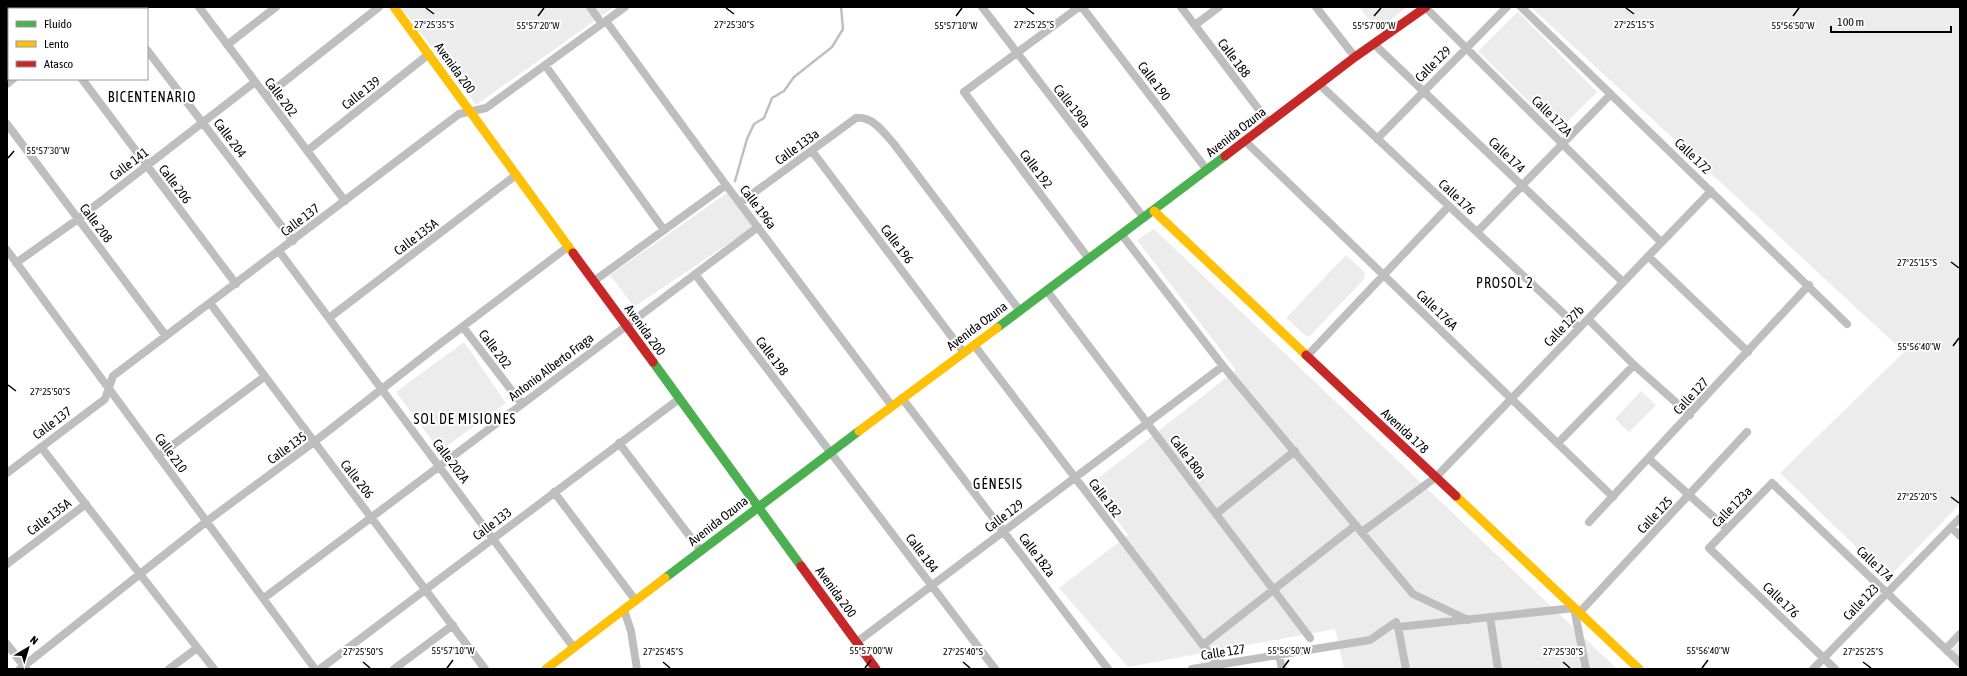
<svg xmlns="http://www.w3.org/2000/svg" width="1967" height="676" font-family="'Asap Condensed',sans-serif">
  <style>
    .green { fill: #ececec }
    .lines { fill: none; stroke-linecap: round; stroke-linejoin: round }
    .stream { stroke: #bfbfbf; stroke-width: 2.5 }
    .street { stroke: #bebebe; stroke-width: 8 }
    .fast { stroke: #4caf50; stroke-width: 9 }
    .slow { stroke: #ffc107; stroke-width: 9 }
    .jam { stroke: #c62828; stroke-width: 9 }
    .ticks { fill: none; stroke: #000; stroke-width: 1.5 }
    .labels { text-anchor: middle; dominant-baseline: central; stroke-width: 4; stroke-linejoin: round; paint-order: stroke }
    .street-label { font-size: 13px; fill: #000; stroke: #fff }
    .neighbourhood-label { font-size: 14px; letter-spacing: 1px; fill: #000; stroke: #fff }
    .ticks-label { font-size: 10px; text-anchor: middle; fill: #000; stroke: #fff; stroke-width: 4; stroke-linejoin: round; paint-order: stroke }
  </style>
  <rect width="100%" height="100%" fill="#fff"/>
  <path class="green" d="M401,7h213l-138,98z
    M1359,7h48l-30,23z
    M1531,7h429v497l-72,74 -108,-105 124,-121z
    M1518,12l79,80 -39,39 -80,-80z
    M727,193l26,34 -119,80 -24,-32z
    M1154,229l463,440h-273l-9,-40 -207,38 -69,-79 69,-53 -37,-51 145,-114 -99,-130z
    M1346,255l19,18 -1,6 -55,58 -4,-2 -19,-17z
    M464,342l42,61 -66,48 -44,-59z
    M1641,391l15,14 -27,27 -14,-13z
    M1960,641v17l-8,-8z"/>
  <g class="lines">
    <path class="stream" d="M735,181l12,-42 7,-15 10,-6 8,-20 12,-7 10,-14 38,-30 11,-18 -2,-22"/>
    <path class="street" d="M28,7l2,2
      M114,7l2,2
      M199,7l146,194
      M590,7l12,17
      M982,7l162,211
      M1079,7l-115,85 125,167
      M1082,7l125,163
      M1181,7l88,116
      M1316,7l39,50
      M1425,7l236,235
      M1521,7l326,317
      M104,9l3,-2
      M606,21l120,164 166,221
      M1195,25l24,-18
      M1374,44l249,238
      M227,45l49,-38
      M147,50l146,191
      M545,65l119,165
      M82,79l154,205
      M7,84l6,-5
      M1319,84l260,244
      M266,96l113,-89
      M7,124l159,212
      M1377,139l130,-132
      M1245,141l368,356
      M307,151l122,-97
      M812,151l152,202
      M740,203l116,-85c17,-2 28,15 38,26l126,167
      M1477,232l134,-138
      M1122,235l101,131 190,228 55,26
      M7,250l308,419
      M279,251l295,397
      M1648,256l100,96
      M16,263l62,-44 177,-137
      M695,274l300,395
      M594,281l132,-96
      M1047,291l263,347
      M210,303l275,366
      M329,318l187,-143
      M1588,319l46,46 56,50
      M463,327l59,77
      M974,345l244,320
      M1307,356l142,-150
      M902,398l206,271
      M619,443l82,108
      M1558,443l76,-78
      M41,447l173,222
      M158,456l106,-79
      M1649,459l78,70
      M7,473l98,-74 8,-23 346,-262 27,-6 139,-101
      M554,492l82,109
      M1216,514l79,-63
      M1589,522l220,-237
      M1951,527l9,9
      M1362,532l74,-55 275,-286
      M7,564l79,-60
      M264,598l494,-371
      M624,610l7,21 6,38
      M1579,613l168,-181
      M1490,617l8,52
      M857,642l366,-276
      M7,644l19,25
      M1203,645l153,-120
      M1946,649l14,-15
      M1279,655l3,14
      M20,669l187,-148 107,-79 123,-96 132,-100
      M169,669l28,-21
      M320,669l359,-270
      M394,669l59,-44
      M1192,669l178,-29 26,-18
      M1406,669l-8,-42 176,-19 12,61
      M1813,669l147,-151
      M1835,669l-126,-121 63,-65 188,180"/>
    <path class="fast" d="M997,328l228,-172
      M653,362l148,204
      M665,578l194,-147"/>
    <path class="slow" d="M394,7l179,246
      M1154,211l152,144
      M859,431l138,-103
      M1456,496l183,173
      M546,669l119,-91"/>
    <path class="jam" d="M1225,156l130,-99 71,-50
      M573,253l80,109
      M1306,355l150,141
      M801,566l75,103"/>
  </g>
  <path class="ticks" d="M426,8l8,6M726,8l8,6M1026,8l8,6M1626,8l8,6M538,16l6,-8M956,16l6,-8M1374,16l7,-8M1793,16l6,-8M8,158l6,-7M1951,262l8,6M1953,346l6,-8M8,385l8,6M1951,497l8,6M363,662l7,6M663,662l7,6M963,662l7,6M1563,662l7,6M1863,662l8,6M447,668l6,-8M865,668l6,-8M1283,668l6,-8M1702,668l6,-8"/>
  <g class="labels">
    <g class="street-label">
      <text transform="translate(1234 58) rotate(53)">Calle 188</text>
      <text transform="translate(1433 64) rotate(-45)">Calle 129</text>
      <text transform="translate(455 68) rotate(54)">Avenida 200</text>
      <text transform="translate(1154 81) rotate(53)">Calle 190</text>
      <text transform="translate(361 93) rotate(-38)">Calle 139</text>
      <text transform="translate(281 97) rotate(53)">Calle 202</text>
      <text transform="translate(1072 106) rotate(52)">Calle 190a</text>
      <text transform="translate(1552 116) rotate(45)">Calle 172A</text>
      <text transform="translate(1236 132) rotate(-38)">Avenida Ozuna</text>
      <text transform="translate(230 138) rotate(53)">Calle 204</text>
      <text transform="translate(797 147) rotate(-36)">Calle 133a</text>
      <text transform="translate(1507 155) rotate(44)">Calle 174</text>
      <text transform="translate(1693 156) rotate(44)">Calle 172</text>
      <text transform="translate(129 164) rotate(-37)">Calle 141</text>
      <text transform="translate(1036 169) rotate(53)">Calle 192</text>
      <text transform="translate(175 184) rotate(53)">Calle 206</text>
      <text transform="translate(1457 197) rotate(43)">Calle 176</text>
      <text transform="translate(758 207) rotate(53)">Calle 196a</text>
      <text transform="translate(300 220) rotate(-37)">Calle 137</text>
      <text transform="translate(96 223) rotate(53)">Calle 208</text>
      <text transform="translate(416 237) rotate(-37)">Calle 135A</text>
      <text transform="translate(897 244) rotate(53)">Calle 196</text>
      <text transform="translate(1437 310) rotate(44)">Calle 176A</text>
      <text transform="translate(977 326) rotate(-37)">Avenida Ozuna</text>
      <text transform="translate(1564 326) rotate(-46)">Calle 127b</text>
      <text transform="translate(645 330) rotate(54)">Avenida 200</text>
      <text transform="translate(495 349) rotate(53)">Calle 202</text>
      <text transform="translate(772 356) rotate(53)">Calle 198</text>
      <text transform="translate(551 367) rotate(-37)">Antonio Alberto Fraga</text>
      <text transform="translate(1691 396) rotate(-47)">Calle 127</text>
      <text transform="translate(52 423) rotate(-37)">Calle 137</text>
      <text transform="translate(1405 431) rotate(43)">Avenida 178</text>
      <text transform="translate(287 448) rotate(-36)">Calle 135</text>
      <text transform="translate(171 453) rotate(54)">Calle 210</text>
      <text transform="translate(1188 457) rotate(53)">Calle 180a</text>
      <text transform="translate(451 461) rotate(53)">Calle 202A</text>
      <text transform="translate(357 479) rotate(52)">Calle 206</text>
      <text transform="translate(1105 498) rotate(53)">Calle 182</text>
      <text transform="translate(1732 507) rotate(-46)">Calle 123a</text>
      <text transform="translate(1655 515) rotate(-47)">Calle 125</text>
      <text transform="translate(1004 516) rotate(-37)">Calle 129</text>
      <text transform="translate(49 517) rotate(-37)">Calle 135A</text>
      <text transform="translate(718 521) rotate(-38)">Avenida Ozuna</text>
      <text transform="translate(492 524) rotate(-37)">Calle 133</text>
      <text transform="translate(922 553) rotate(53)">Calle 184</text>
      <text transform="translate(1037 555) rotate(53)">Calle 182a</text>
      <text transform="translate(1875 564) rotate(44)">Calle 174</text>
      <text transform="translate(836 592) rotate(54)">Avenida 200</text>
      <text transform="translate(1781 600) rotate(44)">Calle 176</text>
      <text transform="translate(1861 602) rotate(-46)">Calle 123</text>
      <text transform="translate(1223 652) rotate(-9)">Calle 127</text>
    </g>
    <g class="neighbourhood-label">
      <text x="152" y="97">BICENTENARIO</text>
      <text x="1505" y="283">PROSOL 2</text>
      <text x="465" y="419">SOL DE MISIONES</text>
      <text x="998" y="484">GÉNESIS</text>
    </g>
  </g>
  <g class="ticks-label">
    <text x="1634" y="28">27°25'15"S</text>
    <text x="434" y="28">27°25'35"S</text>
    <text x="734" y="28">27°25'30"S</text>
    <text x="1034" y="28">27°25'25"S</text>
    <text x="1374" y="29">55°57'00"W</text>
    <text x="538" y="29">55°57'20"W</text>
    <text x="956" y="29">55°57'10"W</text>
    <text x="1793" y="29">55°56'50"W</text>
    <text x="48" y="154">55°57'30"W</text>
    <text x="1917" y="266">27°25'15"S</text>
    <text x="1919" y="350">55°56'40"W</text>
    <text x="50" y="395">27°25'50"S</text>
    <text x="1917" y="500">27°25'20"S</text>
    <text x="453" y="654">55°57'10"W</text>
    <text x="871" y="654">55°57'00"W</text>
    <text x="1289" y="654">55°56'50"W</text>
    <text x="1708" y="654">55°56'40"W</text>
    <text x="363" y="655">27°25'50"S</text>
    <text x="663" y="655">27°25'45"S</text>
    <text x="963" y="655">27°25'40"S</text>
    <text x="1563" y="655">27°25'30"S</text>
    <text x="1863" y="655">27°25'25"S</text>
  </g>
  <rect width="1967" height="676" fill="none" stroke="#000000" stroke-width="16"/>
  <rect x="8" y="8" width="140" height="72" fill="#ffffff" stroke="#999999"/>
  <rect x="16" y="21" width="20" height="6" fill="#4caf50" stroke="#999999"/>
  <text x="44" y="28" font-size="12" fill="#000000">Fluido</text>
  <rect x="16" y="41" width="20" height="6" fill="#ffc107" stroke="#999999"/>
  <text x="44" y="48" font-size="12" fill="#000000">Lento</text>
  <rect x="16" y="61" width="20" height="6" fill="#c62828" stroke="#999999"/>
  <text x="44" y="68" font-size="12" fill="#000000">Atasco</text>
  <g transform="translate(28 648) rotate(38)" stroke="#ffffff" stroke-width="3" paint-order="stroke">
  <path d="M0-3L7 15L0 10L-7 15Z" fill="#000000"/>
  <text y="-6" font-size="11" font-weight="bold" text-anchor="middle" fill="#000000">N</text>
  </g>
  <path d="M1831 26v6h120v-6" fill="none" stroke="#000000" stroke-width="2"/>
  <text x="1837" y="26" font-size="12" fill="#000000" stroke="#ffffff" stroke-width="3" paint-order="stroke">100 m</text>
</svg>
